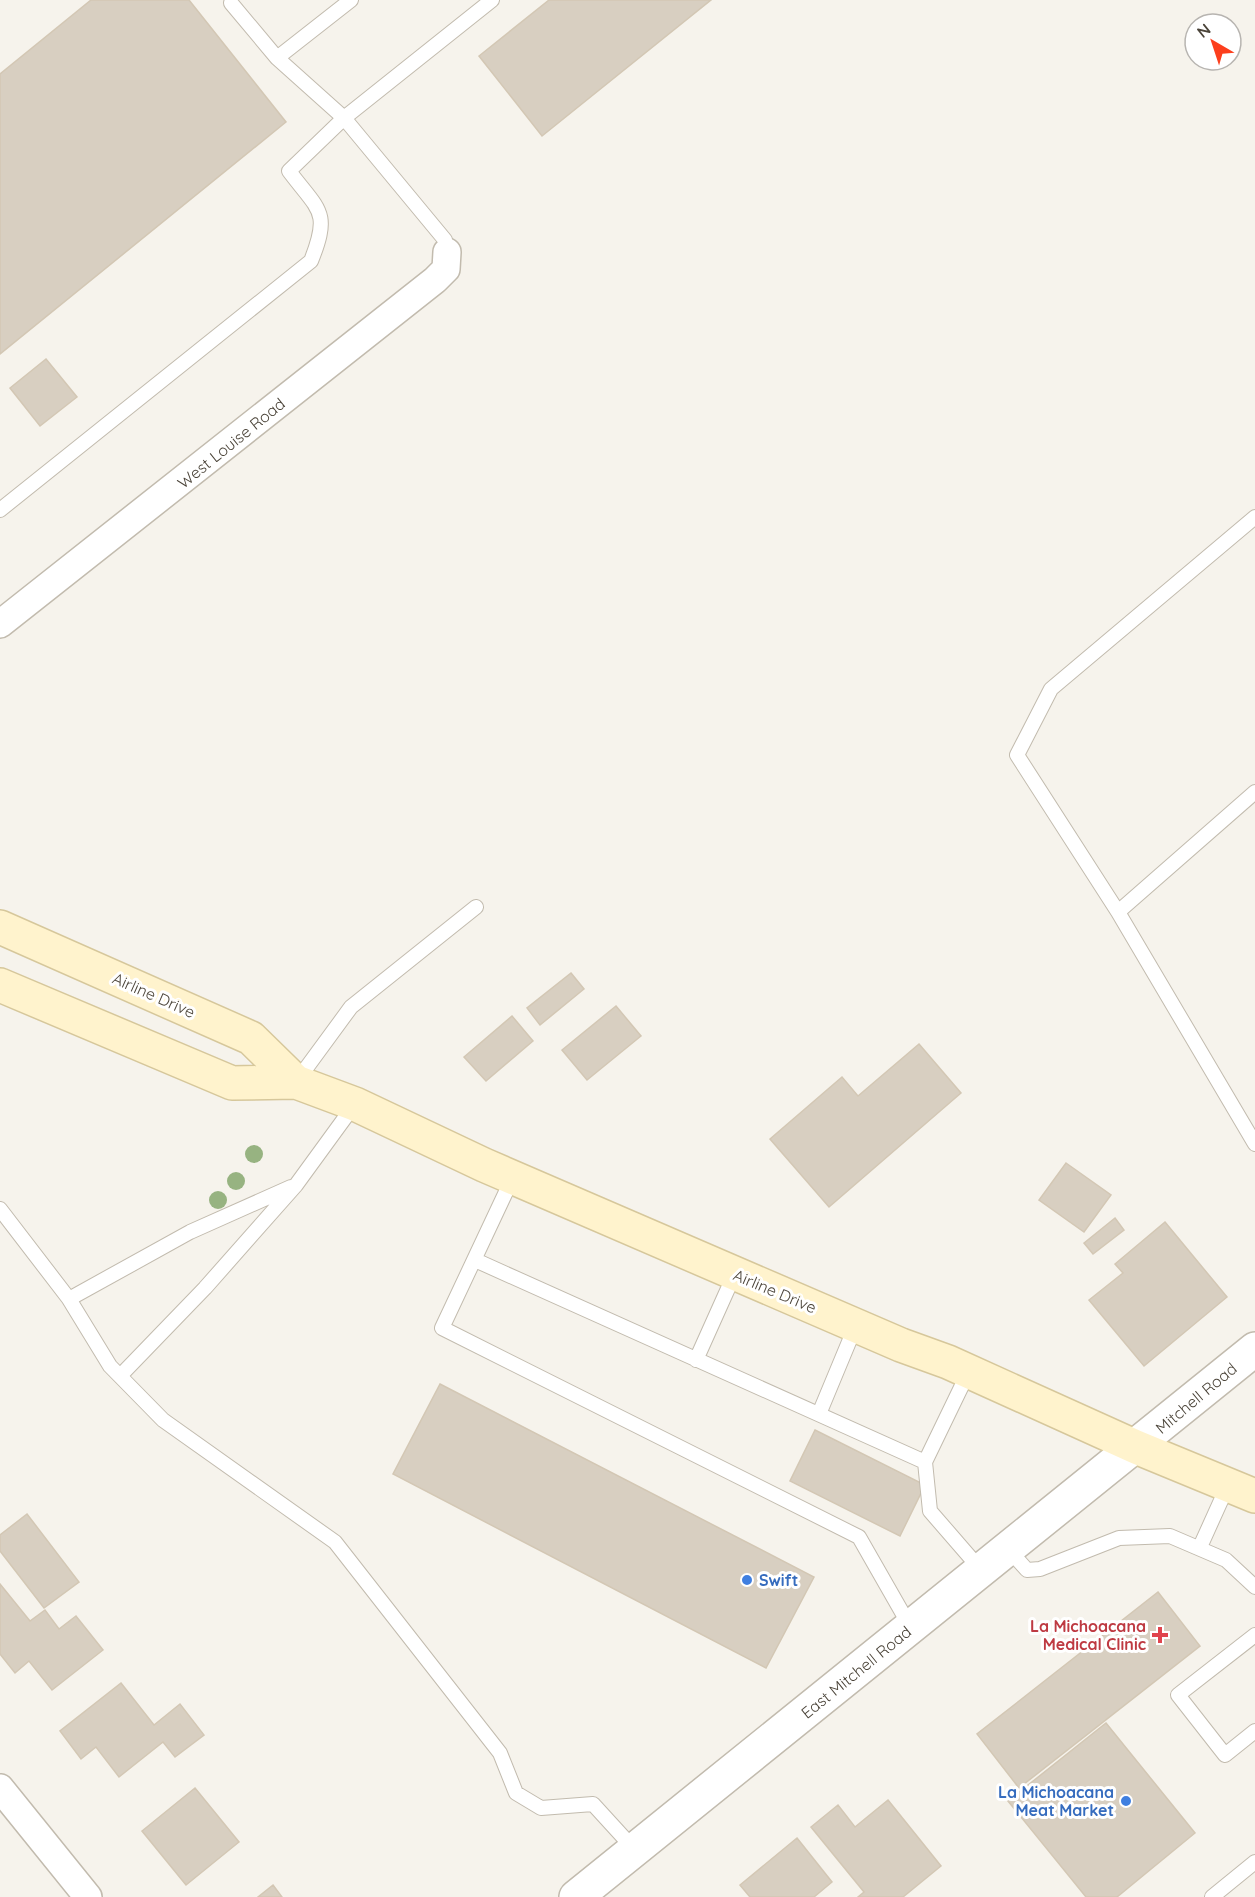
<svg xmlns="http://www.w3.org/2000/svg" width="1255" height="1897" font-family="Quicksand,sans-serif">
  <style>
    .building { fill: #d8cfc1; stroke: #d3c7b4; stroke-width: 1.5 }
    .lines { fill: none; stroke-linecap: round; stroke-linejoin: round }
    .service-casing { stroke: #c2bbae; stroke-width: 16 }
    .minor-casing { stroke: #c2bbae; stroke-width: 30 }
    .tertiary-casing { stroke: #c2bbae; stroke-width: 36 }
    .secondary-casing { stroke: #d6c79b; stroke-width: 36 }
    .service { stroke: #fff; stroke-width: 14 }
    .minor { stroke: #fff; stroke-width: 27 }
    .tertiary { stroke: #fff; stroke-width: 33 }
    .secondary { stroke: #fff3cd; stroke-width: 33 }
    .tree { fill: #97b381 }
    .shop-dot { fill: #3f7fe0; stroke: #fff; stroke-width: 2 }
    .health-dot { fill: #e0444e; stroke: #fff; stroke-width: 2 }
    .labels { text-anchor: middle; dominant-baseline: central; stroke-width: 6; stroke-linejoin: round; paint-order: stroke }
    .street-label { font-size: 16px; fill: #4b4439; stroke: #fff }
    .shop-label { font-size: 16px; font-weight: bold; fill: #366cbe; stroke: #fff; text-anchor: start }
    .health-label { font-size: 16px; font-weight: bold; fill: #be3a42; stroke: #fff; text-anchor: end }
  </style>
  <rect width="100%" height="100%" fill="#f6f3ec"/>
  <path class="building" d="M91,0h98l97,122 -286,232v-280z
    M549,0h162l-169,136 -63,-80z
    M46,359l31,38 -37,29 -30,-38z
    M571,973l13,16 -44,36 -13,-17z
    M616,1006l25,30 -54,44 -25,-30z
    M512,1016l21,25 -47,40 -22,-24z
    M919,1044l42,49 -132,114 -59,-68 72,-62 16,19z
    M1066,1163l45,32 -27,37 -45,-32z
    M1115,1218l9,12 -31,24 -9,-11z
    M1165,1222l62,75 -83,69 -55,-66 34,-27 -8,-9z
    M440,1384l374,193 -48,91 -373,-194z
    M815,1430l110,55 -25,51 -110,-55z
    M27,1514l52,68 -35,26 -44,-57v-16z
    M0,1584l30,37 15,-11 14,19 17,-13 27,34 -51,40 -23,-29 -14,12 -15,-19z
    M1158,1592l42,54 -181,142 -42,-54z
    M121,1683l33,42 26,-21 24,31 -29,22 -12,-15 -44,35 -23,-30 -15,12 -21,-28z
    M1106,1723l89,110 -78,64h-31l-78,-96z
    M195,1788l44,54 -53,43 -44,-54z
    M888,1800l53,66 -38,31h-45l6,-5 -53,-65 27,-22 17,22z
    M797,1838l35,44 -18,15h-64l-10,-12z
    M273,1885l9,12h-24z"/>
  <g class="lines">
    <defs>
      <path id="service" d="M231,3l46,55 67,60 101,122 2,12
        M277,58l74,-58
        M0,510l311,-249c20,-50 8,-50 -22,-90l55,-53 148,-118
        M1255,517l-204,172 -34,66 101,157 137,232
        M1118,912l137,-120
        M296,1082l55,-75 125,-100
        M513,1177l-71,151 417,209 52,91
        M0,1209l69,90 41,67 53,54 172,122 165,211 16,40 25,15 52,-4 42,46
        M475,1260l450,202 44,-91
        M69,1299l121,-67 101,-45
        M696,1360l39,-87
        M120,1376l85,-88 91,-103 59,-81
        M819,1414l37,-89
        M925,1462l5,49 52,60
        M1200,1547l28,-62
        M1009,1550l18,20 13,-1 79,-31 51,-2 56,24 29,27
        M1255,1635l-77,60 47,60 30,-24
        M1212,1897l43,-35"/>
      <path id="minor" d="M0,624l435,-344 11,-11 1,-17
        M0,1788l88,109"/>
      <path id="tertiary" d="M576,1897l679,-548"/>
      <path id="secondary" d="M0,927l251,111 45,44
        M0,985l232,98 64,-1 59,22 129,61 417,180 47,17 188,85 119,49"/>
    </defs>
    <use href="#service" class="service-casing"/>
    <use href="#minor" class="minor-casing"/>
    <use href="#tertiary" class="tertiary-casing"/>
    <use href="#secondary" class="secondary-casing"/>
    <use href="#service" class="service"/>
    <use href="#minor" class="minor"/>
    <use href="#tertiary" class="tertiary"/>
    <use href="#secondary" class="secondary"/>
  </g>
  <g class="tree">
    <circle cx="254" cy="1154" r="9"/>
    <circle cx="236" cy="1181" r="9"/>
    <circle cx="218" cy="1200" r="9"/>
  </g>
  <g class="shop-dot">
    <circle cx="747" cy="1580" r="6"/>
    <circle cx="1126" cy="1801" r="6"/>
  </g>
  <path class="health-dot" d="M1157 1626h6v6h6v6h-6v6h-6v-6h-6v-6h6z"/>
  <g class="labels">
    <g class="street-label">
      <text transform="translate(231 443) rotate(-39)">West Louise Road</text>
      <text transform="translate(154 995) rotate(24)">Airline Drive</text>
      <text transform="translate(775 1291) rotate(23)">Airline Drive</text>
      <text transform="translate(1196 1398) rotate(-40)">Mitchell Road</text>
      <text transform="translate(856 1672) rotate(-39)">East Mitchell Road</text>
    </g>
    <g class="shop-label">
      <text x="759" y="1580">Swift</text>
      <text x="1114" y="1792" text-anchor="end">La Michoacana<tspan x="1114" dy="18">Meat Market</tspan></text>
    </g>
    <g class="health-label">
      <text x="1146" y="1626">La Michoacana<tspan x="1146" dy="18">Medical Clinic</tspan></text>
    </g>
  </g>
  <g transform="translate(1213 42) rotate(321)"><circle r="28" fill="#ffffff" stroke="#b7b4b0" stroke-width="1.5"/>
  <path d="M0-4.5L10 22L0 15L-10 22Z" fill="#fc3f1d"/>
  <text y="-9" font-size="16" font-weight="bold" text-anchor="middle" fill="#4b4439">N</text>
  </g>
</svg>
